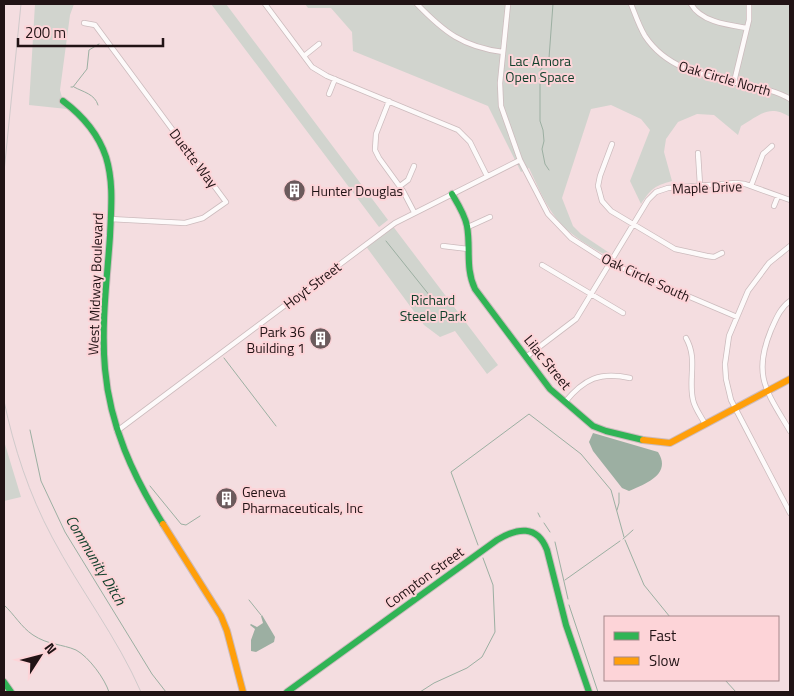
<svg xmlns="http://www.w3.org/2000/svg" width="794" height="696" font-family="'Titillium Web',sans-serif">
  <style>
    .green { fill: #d1d4ce }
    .water { fill: #9cafa2 }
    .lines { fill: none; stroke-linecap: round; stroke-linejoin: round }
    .stream { stroke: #9cafa2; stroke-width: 1 }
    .street-casing { stroke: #ccbbbd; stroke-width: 6 }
    .fast-casing { stroke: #ccbbbd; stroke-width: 8 }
    .slow-casing { stroke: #ccbbbd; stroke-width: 8 }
    .street { stroke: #fdfafa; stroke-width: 4.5 }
    .fast { stroke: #30b455; stroke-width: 6 }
    .slow { stroke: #ff9f0a; stroke-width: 6 }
    .rail { stroke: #d0cacb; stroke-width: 1 }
    .labels { text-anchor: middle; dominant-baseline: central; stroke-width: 4; stroke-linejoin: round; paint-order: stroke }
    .park-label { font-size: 14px; fill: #0f3f2a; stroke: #fdd4d8 }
    .street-label { font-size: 14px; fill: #211315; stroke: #fdd4d8 }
    .poi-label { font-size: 14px; fill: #211315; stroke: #fdd4d8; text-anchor: start }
    .water-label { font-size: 15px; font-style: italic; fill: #0f3f2a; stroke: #fdd4d8 }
  </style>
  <rect width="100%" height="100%" fill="#f4dde0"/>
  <path class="green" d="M35,4h39l-4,11 -10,75 3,11 9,6 -5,2 -38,-4z
    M211,4h15l162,216 -9,7z
    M305,4h485v113c-21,-13 -30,-2 -49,9l-3,9 -24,-20 -17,-1 -19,8 -12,17 -2,13 8,29c-18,5 -21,8 -31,23l-11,-23 20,-51 -9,-11 -30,-14 -20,4 -29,89 11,28 8,8 30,20 -2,3c-17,-9 -36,-20 -49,-34 -14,-16 -22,-36 -31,-55l-8,4 -33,-66 -135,-55 -1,-19 -21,-24h-23z
    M392,225l106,140 -11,9 -32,-43 -15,6 -16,-12 -59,-80z
    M4,441l17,56 -17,4z"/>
  <path class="water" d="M593,433l65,19c14,22 -12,32 -29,39l-7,-3 -29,-37 -4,-9z
    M262,615l13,22 -1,5 -18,10 -5,-1v-11l4,-11 -5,-4 1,-1 6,3 6,-4 -2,-7z"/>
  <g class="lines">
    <path class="stream" d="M71,87h2l14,-18 2,-19 10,-6
      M74,87c9,5 21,7 24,18
      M549,170l-4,-6 -3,-15 2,-8 -1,-11 -3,-9v-50l9,-13 4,-54
      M386,241l44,55
      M224,358l52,68
      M30,430l11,51 24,51 87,142 14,18
      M150,486l31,38 5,1 14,-9
      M617,510l2,-7v-10
      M538,513l2,4
      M544,523l6,9
      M623,539l10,-9
      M625,540l19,45 26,32
      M555,542l13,57
      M478,545l-27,-73 78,-58 52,40 30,36 13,47
      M565,580l55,-39
      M249,600l12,15
      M4,605c10,9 17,22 29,30 15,10 29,9 43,15 13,7 29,29 33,42
      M569,605l29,87
      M725,680l11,12
      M420,692l14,-9 33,-15 15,-11 13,-25 -2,-47 -10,-27"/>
    <defs>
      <path id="street" d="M265,4l47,63 15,9 131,54 12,12 17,34
        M417,4c27,28 46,43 86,48
        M508,4l-8,79 1,23 19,54 28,54 23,24 39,25 127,54
        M631,4c4,10 8,22 14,32 23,35 63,40 101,49 15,3 31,6 44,14
        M691,4c10,18 37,21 56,24
        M84,23l11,2 131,177 -23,16 -18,5 -75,-4
        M304,56l15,-12
        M734,82l15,-62v-16
        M329,94l6,-15
        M389,101l-13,33 -1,16 4,8 24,33 11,21
        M612,144l-12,32 -2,10 4,15 9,10 64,38 32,7 7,1 8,-4
        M698,153l2,32
        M400,186l8,-6 6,-14
        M751,186l12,-32 9,-8
        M774,206l4,-10
        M468,227l22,-10
        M443,246l25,3
        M790,246l-21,17 -21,28 -19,45 -4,28 1,15 5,21 59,113
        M542,265l81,48
        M790,301c-10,7 -14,18 -19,29 -19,46 -4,62 19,101
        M686,338c12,21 2,40 7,62 2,9 8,16 12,24
        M526,357l50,-38 72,-119 8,-8 12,-4 68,-5 9,1 45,16
        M565,402c19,-23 35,-31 65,-24
        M117,431l278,-208 125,-63"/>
      <path id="fast" d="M63,101c20,15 35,32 43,56 8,26 5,53 4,79 -3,44 -9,89 -5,133 5,57 28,107 58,155
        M452,194c6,10 13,21 15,32 4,22 -2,42 8,63l75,100 43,37 13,5 37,9
        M4,682l7,10
        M287,692l210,-152c20,-12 40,-16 50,10l19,75 23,67"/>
      <path id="slow" d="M643,440l27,3 120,-64
        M163,524l58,92 6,15 16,61"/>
    </defs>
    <use href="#street" class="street-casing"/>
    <use href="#fast" class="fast-casing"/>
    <use href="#slow" class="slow-casing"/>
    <use href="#street" class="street"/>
    <use href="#fast" class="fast"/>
    <use href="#slow" class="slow"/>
    <path class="rail" d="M4,172l17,-168
      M4,401c10,47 25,93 48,136 28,53 65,100 89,155"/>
  </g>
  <defs>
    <symbol id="building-disc" viewBox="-11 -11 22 22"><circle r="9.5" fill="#6b5a5c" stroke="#fdd4d8"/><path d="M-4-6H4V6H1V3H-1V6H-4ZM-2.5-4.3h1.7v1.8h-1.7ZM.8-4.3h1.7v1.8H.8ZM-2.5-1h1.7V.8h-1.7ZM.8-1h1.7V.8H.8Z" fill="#fff"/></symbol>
  </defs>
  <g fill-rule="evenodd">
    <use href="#building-disc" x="282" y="178" width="25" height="25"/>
    <use href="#building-disc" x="308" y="326" width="25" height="25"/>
    <use href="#building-disc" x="214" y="486" width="25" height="25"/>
  </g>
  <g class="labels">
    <g class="park-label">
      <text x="540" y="60">Lac Amora<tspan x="540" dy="16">Open Space</tspan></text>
      <text x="433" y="299">Richard<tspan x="433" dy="16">Steele Park</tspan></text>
    </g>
    <g class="street-label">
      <text transform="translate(725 78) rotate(16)">Oak Circle North</text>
      <text transform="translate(194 158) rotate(53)">Duette Way</text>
      <text transform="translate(707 187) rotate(-2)">Maple Drive</text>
      <text transform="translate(646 277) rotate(25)">Oak Circle South</text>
      <text transform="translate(95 284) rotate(-88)">West Midway Boulevard</text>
      <text transform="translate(312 285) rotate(-37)">Hoyt Street</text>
      <text transform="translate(548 362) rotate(51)">Lilac Street</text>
      <text transform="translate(424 577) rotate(-36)">Compton Street</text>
    </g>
    <g class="poi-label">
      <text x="311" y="190">Hunter Douglas</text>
      <text x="305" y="331" text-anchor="end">Park 36<tspan x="305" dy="16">Building 1</tspan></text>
      <text x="242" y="491">Geneva<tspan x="242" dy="16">Pharmaceuticals, Inc</tspan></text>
    </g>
    <g class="water-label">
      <text transform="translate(96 560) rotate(59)">Community Ditch</text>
    </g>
  </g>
  <rect width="794" height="696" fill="none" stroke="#211315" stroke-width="10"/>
  <rect x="604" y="616" width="175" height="65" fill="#fdd4d8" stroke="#a5878a"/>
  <rect x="614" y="632" width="25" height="8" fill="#30b455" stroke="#a5878a"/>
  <text x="649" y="641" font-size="15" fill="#211315">Fast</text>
  <rect x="614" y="657" width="25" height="8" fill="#ff9f0a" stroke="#a5878a"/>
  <text x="649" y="666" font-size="15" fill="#211315">Slow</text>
  <g transform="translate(40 656) rotate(54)" stroke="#fdd4d8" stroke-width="4" paint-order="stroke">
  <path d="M0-4L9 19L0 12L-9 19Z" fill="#211315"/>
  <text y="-8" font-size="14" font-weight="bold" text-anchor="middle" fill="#211315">N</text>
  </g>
  <path d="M18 38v8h145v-8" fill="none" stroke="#211315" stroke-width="2.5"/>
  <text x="25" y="38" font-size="15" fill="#211315" stroke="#fdd4d8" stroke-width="4" paint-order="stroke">200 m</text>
</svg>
